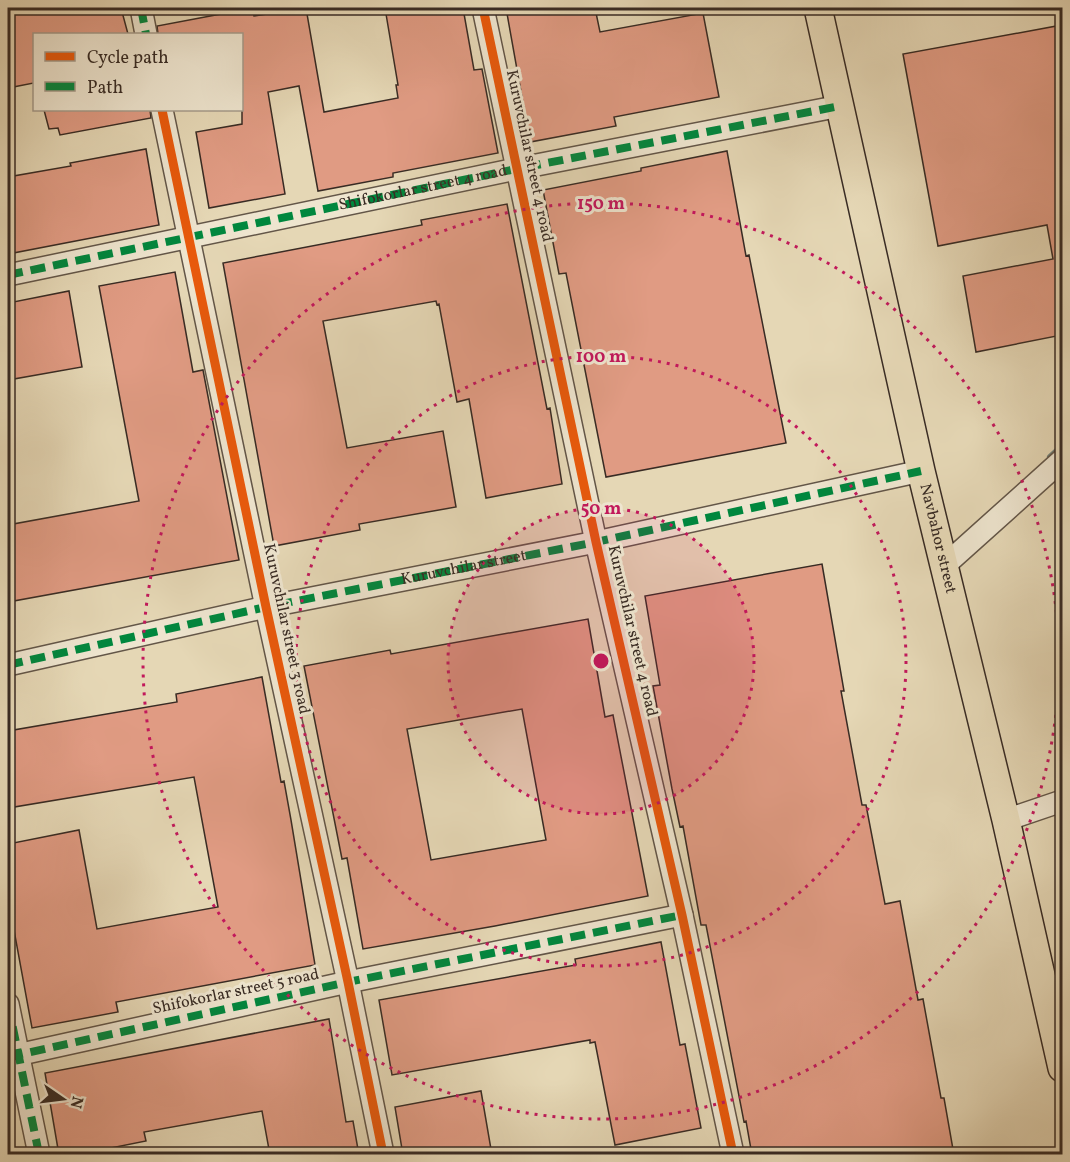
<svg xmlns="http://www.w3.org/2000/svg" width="1070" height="1162" font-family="Vollkorn,serif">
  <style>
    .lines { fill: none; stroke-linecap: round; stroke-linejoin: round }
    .stream { stroke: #708079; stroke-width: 6 }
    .building { fill: #e09b83; stroke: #382b24; stroke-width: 1.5; fill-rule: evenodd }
    .minor-casing { stroke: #635648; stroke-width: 24 }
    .major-casing { stroke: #382b24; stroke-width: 30 }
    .minor { stroke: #eee5cf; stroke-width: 21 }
    .major { stroke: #e5d7b5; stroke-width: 27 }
    .quiet { stroke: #00873e; stroke-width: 8; stroke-dasharray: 15 8; stroke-linecap: butt }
    .cycleway-casing { stroke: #eee5cf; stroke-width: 13 }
    .cycleway { stroke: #e8590c; stroke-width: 9 }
    .ring { fill: none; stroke: #c2185b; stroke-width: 3; stroke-dasharray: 3 6 }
    .labels { text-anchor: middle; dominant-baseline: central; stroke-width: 6; stroke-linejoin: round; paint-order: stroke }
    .street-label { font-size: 16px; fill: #382b24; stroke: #eee5cf }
    .centre { fill: #c2185b; stroke: #eee5cf; stroke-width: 3 }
    .ring-label { font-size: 18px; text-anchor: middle; font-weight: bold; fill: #c2185b; stroke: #eee5cf; stroke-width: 6; stroke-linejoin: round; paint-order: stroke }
  </style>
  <rect width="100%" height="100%" fill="#e5d7b5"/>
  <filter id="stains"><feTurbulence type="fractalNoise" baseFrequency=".00333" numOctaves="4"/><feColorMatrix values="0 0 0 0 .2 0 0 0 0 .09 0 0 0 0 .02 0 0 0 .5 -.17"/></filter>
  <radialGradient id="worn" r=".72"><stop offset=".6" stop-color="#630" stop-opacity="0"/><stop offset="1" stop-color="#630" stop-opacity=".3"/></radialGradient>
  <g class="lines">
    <path class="stream" d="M1050,457l12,-11"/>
  </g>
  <path class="building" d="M23,8h98l7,26h-94v49l-26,5v-78z
    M253,8l1,8 52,-8 18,104 74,-14 -2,-13h2l-13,-77h78l11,62 8,-1 16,84 -105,20v4l-75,14 -19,-105 -31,6 17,102 -76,14 -13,-76 46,-8v-90h-84l-1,-8z
    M506,8h89l5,24 103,-19 16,84 -105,20 2,9 -86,16z
    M1062,25v310l-86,17 -13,-76 90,-17 -6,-34 -109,21 -35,-192z
    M44,110h106l1,8 -91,17 -2,-7 -9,1z
    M146,149l13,76 -151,29v-77l63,-11 -1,-3z
    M727,151l19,105 3,-1 37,188 -180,34 -40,-204 -7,1 -16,-84 98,-19v-3z
    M507,204l40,205 3,-1 12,76 -76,14 -17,-99 -12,3 -18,-98 -2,1 -1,-4 -113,20 24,127 96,-17 13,76 -97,17 1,6 -86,16 -51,-283 199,-38 -1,-5z
    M175,272l18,100 10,-2 36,190 -231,42v-77l131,-24 -40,-215z
    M69,291l13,76 -74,13v-77z
    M822,564l22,127h-3l21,114h4l19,99 15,-3 18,99 5,-1 18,99h3l10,57h-202l-6,-34 -2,1 -38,-197h-5l-18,-99 -3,1 -8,-38 -19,-103 7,-1 -15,-89z
    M588,619l17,98 8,-2 35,181 -153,30 -132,23 -16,-91 -5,1 -38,-193 86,-16 1,4zM522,709l24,131 -115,20 -24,-131z
    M262,677l19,105 3,-1 7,39 24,145 -199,37 2,10 -86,16 -18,-98 -6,1v-87l71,-14 18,99 121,-22 -24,-130 -186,31v-77l169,-29 -1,-8z
    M661,942l19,103 5,-1 16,84 -86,17 -20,-103 -5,1v-3l-198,35 -13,-75 197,-35 -1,-6z
    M329,1019l17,103 7,-1 6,34h-89l-8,-44 -118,21 2,9 -70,14h-17l-14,-82z
    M481,1091l11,64h-89l-8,-48z"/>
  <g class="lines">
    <defs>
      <g id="minor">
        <path d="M141,8l5,26"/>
        <path d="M483,8l113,534 86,373 51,239"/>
        <path d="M162,110l104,497 82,375 35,172"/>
        <path id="s1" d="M8,275l508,-106 324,-63"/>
        <path d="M944,566l118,-106"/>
        <path id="s2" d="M8,665l258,-58 330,-65 325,-71"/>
        <path d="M1006,820l56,-19"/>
        <path d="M8,1004l31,150"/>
        <path d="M8,1057l340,-75 334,-67"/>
      </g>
      <g id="major">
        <path id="s3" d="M818,8l103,463 85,349 56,248"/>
      </g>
    </defs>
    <use href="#minor" class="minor-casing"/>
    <use href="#major" class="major-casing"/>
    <use href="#minor" class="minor"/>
    <use href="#major" class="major"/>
    <path class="quiet" d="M141,8l5,26
      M8,275l508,-106 324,-63
      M8,665l258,-58 330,-65 325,-71
      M8,1004l31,150
      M8,1057l340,-75 334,-67"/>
    <defs>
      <path id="cycleway" d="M483,8l113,534 86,373 51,239
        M162,110l104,497 82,375 35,172"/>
    </defs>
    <use href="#cycleway" class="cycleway-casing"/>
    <use href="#cycleway" class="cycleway"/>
  </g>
  <circle cx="601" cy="661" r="153" fill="#c2185b" fill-opacity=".12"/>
  <g class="ring">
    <circle cx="601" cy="661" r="153"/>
    <circle cx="601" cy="661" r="305"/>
    <circle cx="601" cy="661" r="458"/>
  </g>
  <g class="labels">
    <g class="street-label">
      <text transform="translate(529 156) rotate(78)">Kuruvchilar street 4 road</text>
      <text stroke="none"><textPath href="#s1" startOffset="424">Shifokorlar street 4 road</textPath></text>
      <text stroke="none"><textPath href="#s3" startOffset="544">Navbahor street</textPath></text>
      <text stroke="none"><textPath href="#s2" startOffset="466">Kuruvchilar street</textPath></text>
      <text transform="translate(286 629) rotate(78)">Kuruvchilar street 3 road</text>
      <text transform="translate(632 631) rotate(77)">Kuruvchilar street 4 road</text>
      <text transform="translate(236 992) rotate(-12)">Shifokorlar street 5 road</text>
    </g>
  </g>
  <circle cx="601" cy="661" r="9" class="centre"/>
  <g class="ring-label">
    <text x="601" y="209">150 m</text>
    <text x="601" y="362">100 m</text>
    <text x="601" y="514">50 m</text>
  </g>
  <rect width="1070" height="1162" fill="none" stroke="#e5d7b5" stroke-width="30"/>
  <rect x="9" y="9" width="1052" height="1144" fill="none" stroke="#382b24" stroke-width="3"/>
  <rect x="15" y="15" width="1040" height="1132" fill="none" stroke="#382b24" stroke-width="1.5"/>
  <rect x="33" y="33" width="210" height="78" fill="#eee5cf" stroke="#a59b8b" stroke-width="1.5"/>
  <rect x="45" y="52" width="30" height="9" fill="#e8590c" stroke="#a59b8b" stroke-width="1.5"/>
  <text x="87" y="63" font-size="18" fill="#382b24">Cycle path</text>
  <rect x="45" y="82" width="30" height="9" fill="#00873e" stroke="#a59b8b" stroke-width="1.5"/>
  <text x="87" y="93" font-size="18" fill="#382b24">Path</text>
  <g transform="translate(63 1099) rotate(104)" stroke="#eee5cf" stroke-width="4.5" paint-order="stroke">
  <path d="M0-4.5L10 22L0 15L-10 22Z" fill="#382b24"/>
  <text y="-9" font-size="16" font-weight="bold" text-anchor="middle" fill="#382b24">N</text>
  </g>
  <rect width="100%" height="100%" filter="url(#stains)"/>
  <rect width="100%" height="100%" fill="url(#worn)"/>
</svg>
